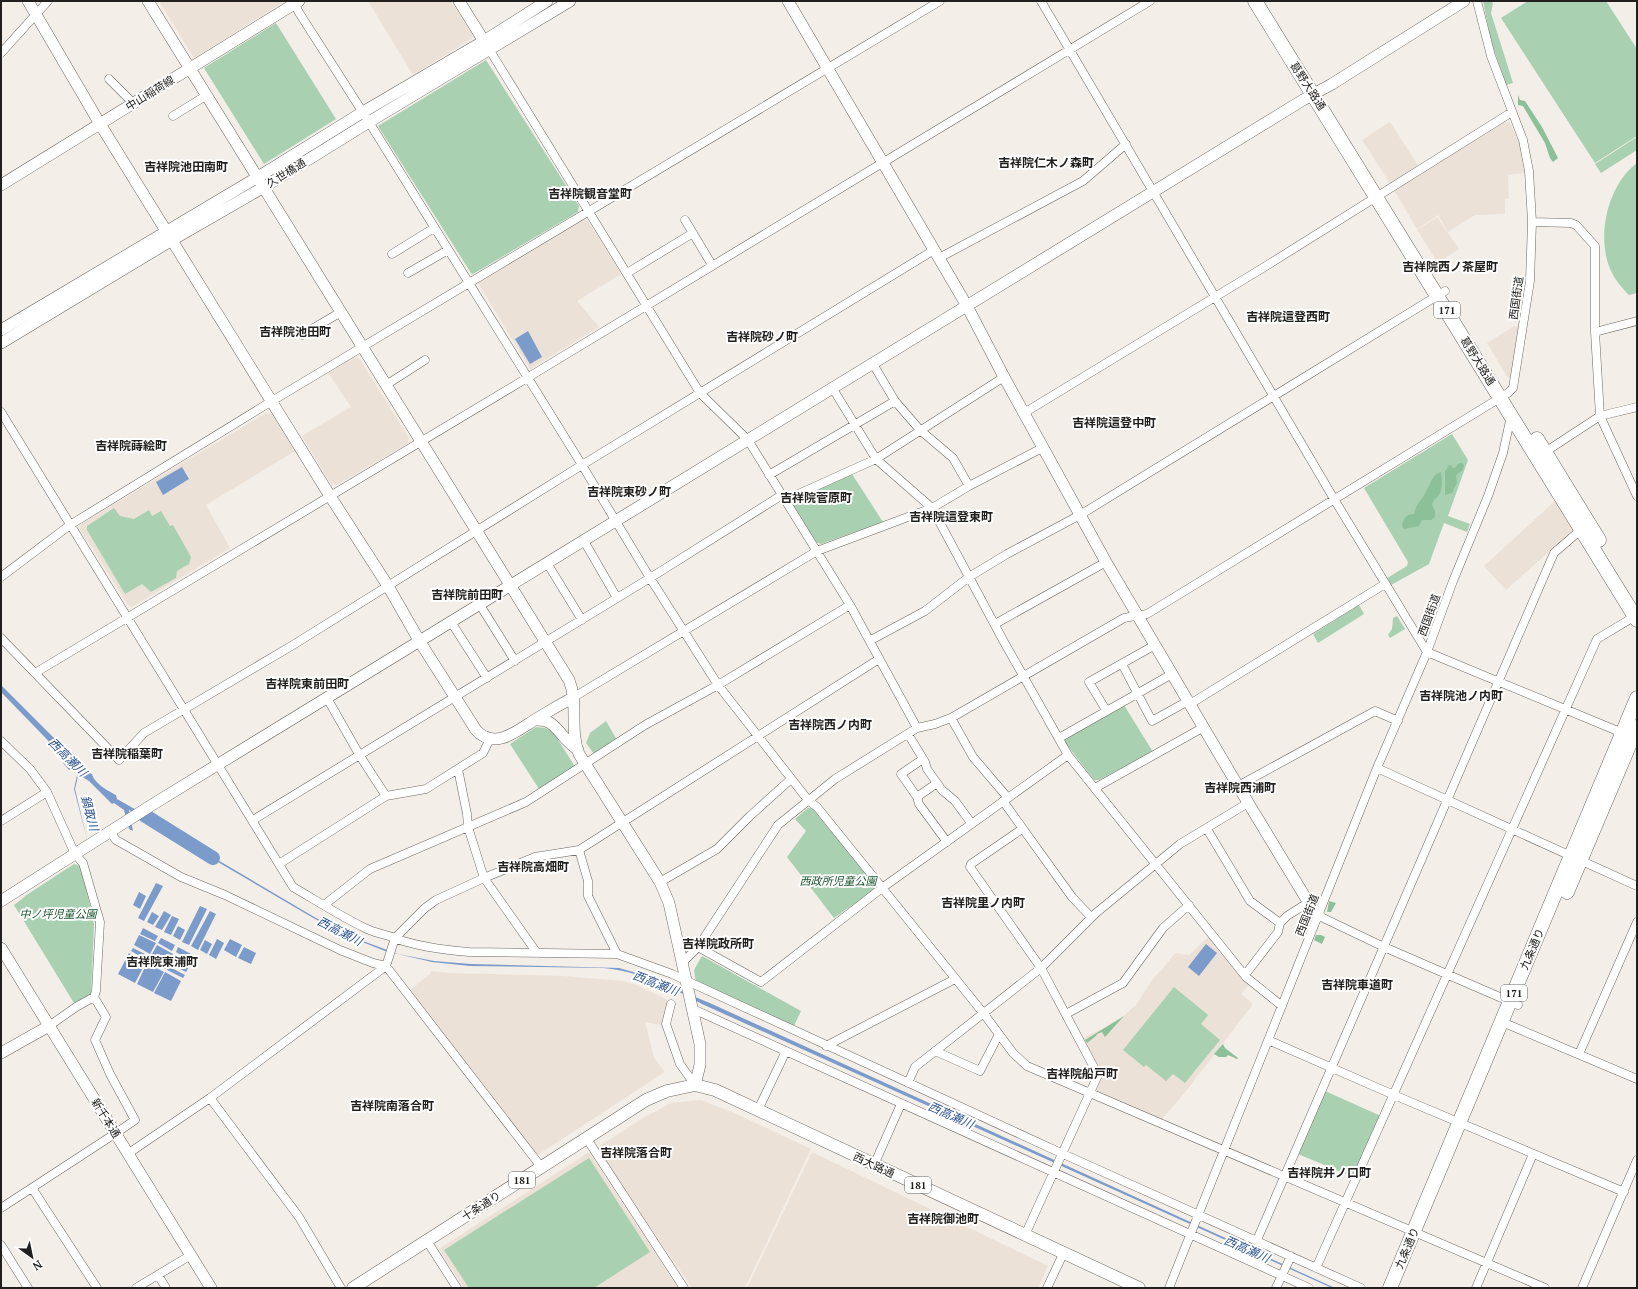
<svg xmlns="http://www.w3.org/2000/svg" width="1638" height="1289" font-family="'PT Serif','Noto Sans JP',serif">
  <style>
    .built { fill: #ece1d6 }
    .green { fill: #a8d0b1 }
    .forest { fill: #8bc098 }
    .water { fill: #7b9bcb }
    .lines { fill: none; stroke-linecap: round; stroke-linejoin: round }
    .river { stroke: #7b9bcb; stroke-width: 14 }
    .street-casing { stroke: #6c6762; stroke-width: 9 }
    .secondary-casing { stroke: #6c6762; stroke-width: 12 }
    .primary-casing { stroke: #6c6762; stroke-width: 13 }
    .highway-casing { stroke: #6c6762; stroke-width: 15 }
    .street { stroke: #fff; stroke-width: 8 }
    .secondary { stroke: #fff; stroke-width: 11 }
    .primary { stroke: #fff; stroke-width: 12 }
    .highway { stroke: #fff; stroke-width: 14 }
    .labels { text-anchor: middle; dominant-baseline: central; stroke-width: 4; stroke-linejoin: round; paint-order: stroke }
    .shield { fill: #fff; stroke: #646362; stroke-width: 1 }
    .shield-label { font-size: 10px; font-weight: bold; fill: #22201e }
    .street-label { font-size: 11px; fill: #22201e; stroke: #fff }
    .park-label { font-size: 11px; font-style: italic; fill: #18532d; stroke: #fff }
    .neighbourhood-label { font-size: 12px; font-weight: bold; fill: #22201e; stroke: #fff }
    .water-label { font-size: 12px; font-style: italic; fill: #2b5390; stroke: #fff }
  </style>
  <rect width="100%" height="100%" fill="#f3eee8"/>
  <path class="built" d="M159,1h126l-91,57z
    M368,1h83l23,36 -61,38z
    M1390,122l29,45 -28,18 -29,-45z
    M1504,122l6,1 10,21 5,29 -17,2 1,23 -4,1v15l-30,1 -27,17 -10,-17 -21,14 -23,-39z
    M1437,217l22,32 -21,14 -21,-33z
    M583,219l5,2 33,53 -44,27 22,26 -69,42 -52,-86 1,-2z
    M1514,326l5,1 -7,50 -4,1 -21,-35z
    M354,357l5,1 50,80 -1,5 -71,42 -6,-1 -29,-48 49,-29 -23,-34z
    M266,413l6,1 23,37 -89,54 24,43 -98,59 -4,-2 -48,-76 1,-5z
    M1555,501l18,29 -67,60 -22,-24z
    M1208,937l35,43 6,5 -8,9 12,10 -66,86 -25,29 -65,-27 -2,-5 1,-21 -13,-28 35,-17 18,-16 19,-29 6,-5 14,-18 14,2z
    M431,971l18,2 114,3 60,5 13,4 32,15 -5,24 1,2 -19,-4 9,36 11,14 -129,84 -126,-166 20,-16z
    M701,1100l33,13 77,36 -66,139h-53l-96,-140 47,-30 28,-15z
    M589,1152l89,136h-214l-25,-39z
    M812,1152l236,114 -10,22h-291z"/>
  <path class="green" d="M1483,1h7l3,2 -2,10 22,70 -7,2 -15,-44z
    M1528,1h78l31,48v87l-42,27 -94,-145z
    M276,23l60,96 -72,45 -60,-96z
    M486,60l93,146 -1,6 -105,62 -2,-1 -93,-147z
    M1637,137v13l-36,23 -6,-9z
    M1637,163v130l-8,2c-6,-6 -13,-14 -17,-22 -17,-33 -5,-88 25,-110z
    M1452,434l16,26 -20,56 22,8 -3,8 -23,-9 -15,41 -38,21 -4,-7 20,-12 1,-4 -44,-74z
    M852,474l31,48 -62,22 -5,-2 -23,-36 2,-7z
    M114,508l6,8 14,3 15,-9 3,6 9,-5 9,15 3,-1 18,32 -2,7 -12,7 -1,7 -25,14 -9,-8 -17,10 -38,-64v-4z
    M1359,605l5,9 -46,29 -5,-9z
    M1397,616l8,13 -15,9 -2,-3 4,-6 1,-11z
    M1124,705l29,47 -54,28h-5l-30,-39 2,-5z
    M606,721l11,19 -23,14 -8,-11 4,-10z
    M536,727l9,1 8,4 21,33 -1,3 -34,21 -29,-45z
    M808,808h4l63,77 -1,5 -40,28 -47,-61 19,-26 -11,-12z
    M74,864l7,2 13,58 -3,70 -1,2 -16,7 -60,-98 8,-6 3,-3z
    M702,956l99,55 -8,17 -97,-45 -2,-13z
    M1174,987l34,28 -7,9 19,16 -35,43 -12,-9 -7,7 -20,-16 -2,2 -21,-17z
    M1325,1091l56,25 -28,61 -55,-23z
    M589,1158l61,94 -56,36h-125l-25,-38z"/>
  <path class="forest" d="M1518,95l2,5 5,1 17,26 16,31 -5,4 -3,-4 -5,-15 -22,-37 -5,-1z
    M1459,463h3l2,2 -1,5 -7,5 1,8 -5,10 -7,2v-24l2,-2 1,-3 3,-1 2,3h2z
    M1441,472c1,8 2,16 -2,23 -3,3 -6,5 -7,10l3,6v6l-4,3h-9l-3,6 -15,3 -2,-4c2,-7 4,-11 12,-11 1,-7 5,-12 9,-17 4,-6 7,-15 12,-22z
    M1329,901l7,2 -5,9h-4z
    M1316,935h5l4,2 -3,7 -8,-4z
    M1124,1016l-19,21 -3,-5 -5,2 -1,2 -9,7 -2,-3z
    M1223,1044l2,4 13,10 -1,1 -9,-4 -2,2h-7l-5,-3z"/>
  <path class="water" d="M528,331l14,26 -12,7 -15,-25z
    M182,467l7,12 -26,16 -7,-13z
    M1,685l60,60 12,8 12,18 7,3c2,9 16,17 24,21l1,4 44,25 -1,2 156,92 36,19 46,17 36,7 37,3 148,4 21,6 72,30 623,284h-3l-630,-284c-31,-17 -63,-33 -99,-36l-133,-2 -38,-4 -47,-11 -33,-13 -37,-19 -92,-54 -70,-43 -24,-12 4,21 -4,-2 -5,-19 -10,-7 -2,1 -23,-23 -10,-6v-3l-4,17 12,50 -13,-50 4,-18 -3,2 -2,-3h-4l-6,-7 2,-5 -64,-66z
    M156,883l7,3 -19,35 -6,-3z
    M139,892l7,4 -6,13 -7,-4z
    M200,906l7,3 -18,36 -7,-3z
    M164,911l7,4 -9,15 -7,-3z
    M210,911l6,3 -18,36 -7,-4z
    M152,912l7,4 -6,9 -6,-3z
    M172,916l7,3 -8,16 -7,-3z
    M178,926l7,4 -5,10 -7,-4z
    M143,928l15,8 -3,5 -15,-7z
    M139,935l17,8 -6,11 -16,-9z
    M161,938l14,7 -3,6 -14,-8z
    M217,939l7,4 -8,16 -7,-4z
    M230,939l12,6 -6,12 -12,-7z
    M205,940l7,4 -5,10 -7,-4z
    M1206,944l11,9 -18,23 -11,-9z
    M157,945l16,9 -5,9 -16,-9z
    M178,947l15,8 -3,5 -14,-8z
    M244,947l12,6 -5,11 -13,-6z
    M133,948l16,8 -2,4 -16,-9z
    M129,953l17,9 -11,21 -17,-9z
    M175,954l16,9 -5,9 -16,-8z
    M151,957l16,8 -2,4 -16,-9z
    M147,963l17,9 -11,20 -16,-8z
    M168,966l17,9 -2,3 -16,-8z
    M165,972l16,9 -10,20 -17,-8z"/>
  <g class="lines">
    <path class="river" d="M144,815l69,43"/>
    <defs>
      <path id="street" d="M294,1l4,10 71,111 213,343 68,113 68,107 90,115 9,7 167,207 29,39 14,13 518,222
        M1041,1l293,498 93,153 198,82
        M489,49l211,344 48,47 102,165 67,123
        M1,53l47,-52
        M109,79l24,24
        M173,116l34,-21
        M685,220l27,45
        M1532,222l39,1 5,2 19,21v86l5,84 37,80
        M392,254l42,-26
        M939,258l144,-77 43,-37
        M408,273l40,-23
        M627,273l66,-40
        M1595,332l42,-11
        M302,335l39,-23
        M873,364l22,37 25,29 33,28 16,28
        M386,385l39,-25
        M833,389l43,70 56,49 72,134 64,113 178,222 36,29
        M1,412l292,475c24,14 47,29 72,41 9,5 20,6 29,10 25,9 49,12 75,14l148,2 55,20 389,179 300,135
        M1024,413l242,-147 246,-154
        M1545,452l55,-36 37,-9
        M769,475l126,-74
        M785,500l91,-41 128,-82
        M584,541l33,57
        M547,563l35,57
        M1,577l69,-52 202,-124 668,-400
        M480,605l35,56
        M451,622l36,56
        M995,624l111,-62
        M1,638l118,122 25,-27 149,-88 289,-180 352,-215
        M871,640l54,-29 44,-34 38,-23 73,-39 365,-224
        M1122,664l30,57 36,-20
        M35,673l492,-295 623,-377
        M574,697l243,-146 115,-43 37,-22 75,-39
        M327,698l33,58 26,40
        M1190,704l195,-120
        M1106,710l-17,-28 66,-37
        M951,718l22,39 35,41
        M908,734l17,28 2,7 15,21 13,11 17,23
        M1059,738l113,-64
        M1,741l29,28 17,23 28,62 8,9 17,59 -4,69 -2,6 -18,10 -27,19
        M923,759l-22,15 16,23 20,-14
        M1377,768l260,118
        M458,769l9,45 1,13 16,51 53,75
        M1238,786l137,-75 23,10
        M1095,788l109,-61
        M917,797l2,7 28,38
        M1003,801l69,96 19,20
        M253,820l397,-242 132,-83
        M1,821l46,-29
        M1022,829l-51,35 -1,3 71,101 57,107 -73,160
        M1207,829l43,72 30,22
        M110,832l6,8 65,37 44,18 115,55 33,13 13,3 156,202
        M579,850l9,31v15l29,58
        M279,864l107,-68 40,-7 57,-36 7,-14
        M660,882l57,-33 33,-33 41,-37
        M324,905l46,-36 156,-67 119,-77 73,-40 132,-80
        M1319,916l65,31 134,58
        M698,947l63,35 121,-94 186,-133
        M683,962l15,-15 80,-122 57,-46 82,-51 18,-4 16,-6 173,-100 23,-4 361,-221 5,-5 17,-107 2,-59 -3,-51 -6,-31 -32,-84 -14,-55
        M1243,973l5,-2 30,-39 2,-9 7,-7 22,-14
        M671,1004l-5,20 14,40 15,21
        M693,1009l616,279
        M1066,1014l57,-31 40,-55 26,-23
        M1502,1022l135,57
        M1268,1040l126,55 230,97
        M826,1046l129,-67
        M935,1051l45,20 19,-37
        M1579,1054l58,-132
        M908,1083l7,-16 126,-99 55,-55 84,-69 68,-41
        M210,1098l89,119 42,71
        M758,1110l28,-59
        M587,1139l97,149
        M129,1153l81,-55 176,-132 9,-28 30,-30 11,-8 48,-22 51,-21 44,-7 300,-191
        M874,1165l27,-61
        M32,1188l65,100
        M1,1208l115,-75 19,-13 -25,-46 -15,-34 11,-23 -12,-20
        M1257,1240l297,-687 30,-26
        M427,1241l30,47
        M1,1245l27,43
        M1316,1268l281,-629 40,-24
        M158,1275l8,13
        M136,1288l55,-33
        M1047,1288l17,-36
        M1169,1288l208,-520 50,-116 26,-71 35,-85 15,-43 8,-37
        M1276,1288l15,-32
        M1476,1288l57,-134
        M1582,1288l55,-128"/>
      <path id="secondary" d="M28,1l72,123 230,372 58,90 32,56 56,88c19,21 42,0 60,-11 13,-8 25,-15 38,-22
        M148,1l421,679c10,24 0,50 10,74l81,128 9,21 31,141v21l-5,20
        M459,1l28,45
        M788,1l179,305 37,71 102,185 132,224 75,124 6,6
        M1,185l298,-184
        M1,330l257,-153 105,-65 121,-71 63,-40
        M1,343l171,-103 92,-53 105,-65 201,-121
        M535,720c16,-1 19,6 29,17 4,5 9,9 14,13
        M1,901l154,-98 1148,-703 29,-16 132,-83
        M1,948l210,340
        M1,1053l48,-27"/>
      <path id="primary" d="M353,1288l293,-188 21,-9 28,-6 20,5 424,198"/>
      <path id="highway" d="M1255,1l382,619
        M1537,439l62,101
        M1567,892l70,-165
        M1390,1288l247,-590"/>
    </defs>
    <use href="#street" class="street-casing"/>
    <use href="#secondary" class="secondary-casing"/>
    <use href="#primary" class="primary-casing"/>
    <use href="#highway" class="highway-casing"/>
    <use href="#street" class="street"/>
    <use href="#secondary" class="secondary"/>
    <use href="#primary" class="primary"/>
    <use href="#highway" class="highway"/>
  </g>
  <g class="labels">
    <g class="shield">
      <rect x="1434" y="302" width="26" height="16" rx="3"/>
      <rect x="1501" y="985" width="26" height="16" rx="3"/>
      <rect x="509" y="1172" width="26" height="16" rx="3"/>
      <rect x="905" y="1177" width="26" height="16" rx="3"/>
    </g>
    <g class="shield-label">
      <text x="1447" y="310">171</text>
      <text x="1514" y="993">171</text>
      <text x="522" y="1180">181</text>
      <text x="918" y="1185">181</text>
    </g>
    <g class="street-label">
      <text transform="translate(1308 86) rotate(57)">葛野大路通</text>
      <text transform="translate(150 93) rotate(-32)">中山稲荷線</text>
      <text transform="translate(286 173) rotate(-32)">久世橋通</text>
      <text transform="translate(1516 298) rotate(-82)">西国街道</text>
      <text transform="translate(1478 361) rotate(58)">葛野大路通</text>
      <text transform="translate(1429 615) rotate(-70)">西国街道</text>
      <text transform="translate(1307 915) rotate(-68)">西国街道</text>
      <text transform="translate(1532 949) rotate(-67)">九条通り</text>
      <text transform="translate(106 1118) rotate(58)">新千本通</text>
      <text transform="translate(874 1165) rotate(25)">西大路通</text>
      <text transform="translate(481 1206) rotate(-33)">十条通り</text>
      <text transform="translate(1407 1248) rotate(-67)">九条通り</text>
    </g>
    <g class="park-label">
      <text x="838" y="881">西政所児童公園</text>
      <text x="58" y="914">中ノ坪児童公園</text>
    </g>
    <g class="neighbourhood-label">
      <text x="1046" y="162">吉祥院仁木ノ森町</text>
      <text x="186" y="166">吉祥院池田南町</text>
      <text x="590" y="193">吉祥院観音堂町</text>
      <text x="1450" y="266">吉祥院西ノ茶屋町</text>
      <text x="1288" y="316">吉祥院這登西町</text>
      <text x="295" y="331">吉祥院池田町</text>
      <text x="762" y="336">吉祥院砂ノ町</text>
      <text x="1114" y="422">吉祥院這登中町</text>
      <text x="131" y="445">吉祥院蒔絵町</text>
      <text x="629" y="491">吉祥院東砂ノ町</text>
      <text x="816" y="497">吉祥院菅原町</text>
      <text x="951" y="516">吉祥院這登東町</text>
      <text x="467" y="594">吉祥院前田町</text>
      <text x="307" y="683">吉祥院東前田町</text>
      <text x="1461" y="695">吉祥院池ノ内町</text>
      <text x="830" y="724">吉祥院西ノ内町</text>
      <text x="127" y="753">吉祥院稲葉町</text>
      <text x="1240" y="787">吉祥院西浦町</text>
      <text x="533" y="866">吉祥院高畑町</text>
      <text x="983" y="902">吉祥院里ノ内町</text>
      <text x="718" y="943">吉祥院政所町</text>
      <text x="162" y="961">吉祥院東浦町</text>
      <text x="1357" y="984">吉祥院車道町</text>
      <text x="1082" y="1073">吉祥院船戸町</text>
      <text x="392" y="1105">吉祥院南落合町</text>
      <text x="636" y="1152">吉祥院落合町</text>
      <text x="1329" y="1172">吉祥院井ノ口町</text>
      <text x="943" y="1218">吉祥院御池町</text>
    </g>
    <g class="water-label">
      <text transform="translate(68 757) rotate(45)">西高瀬川</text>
      <text transform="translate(90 813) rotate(75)">鍋取川</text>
      <text transform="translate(340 931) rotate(27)">西高瀬川</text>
      <text transform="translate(656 983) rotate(21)">西高瀬川</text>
      <text transform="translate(951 1115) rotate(24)">西高瀬川</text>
      <text transform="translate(1247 1249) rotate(24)">西高瀬川</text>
    </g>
  </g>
  <rect width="1638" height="1289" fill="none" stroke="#22201e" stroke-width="4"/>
  <g transform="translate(32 1257) rotate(147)" stroke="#ffffff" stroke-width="3" paint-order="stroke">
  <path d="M0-3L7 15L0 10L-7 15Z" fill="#22201e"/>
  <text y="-6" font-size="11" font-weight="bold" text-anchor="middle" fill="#22201e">N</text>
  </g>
</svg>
